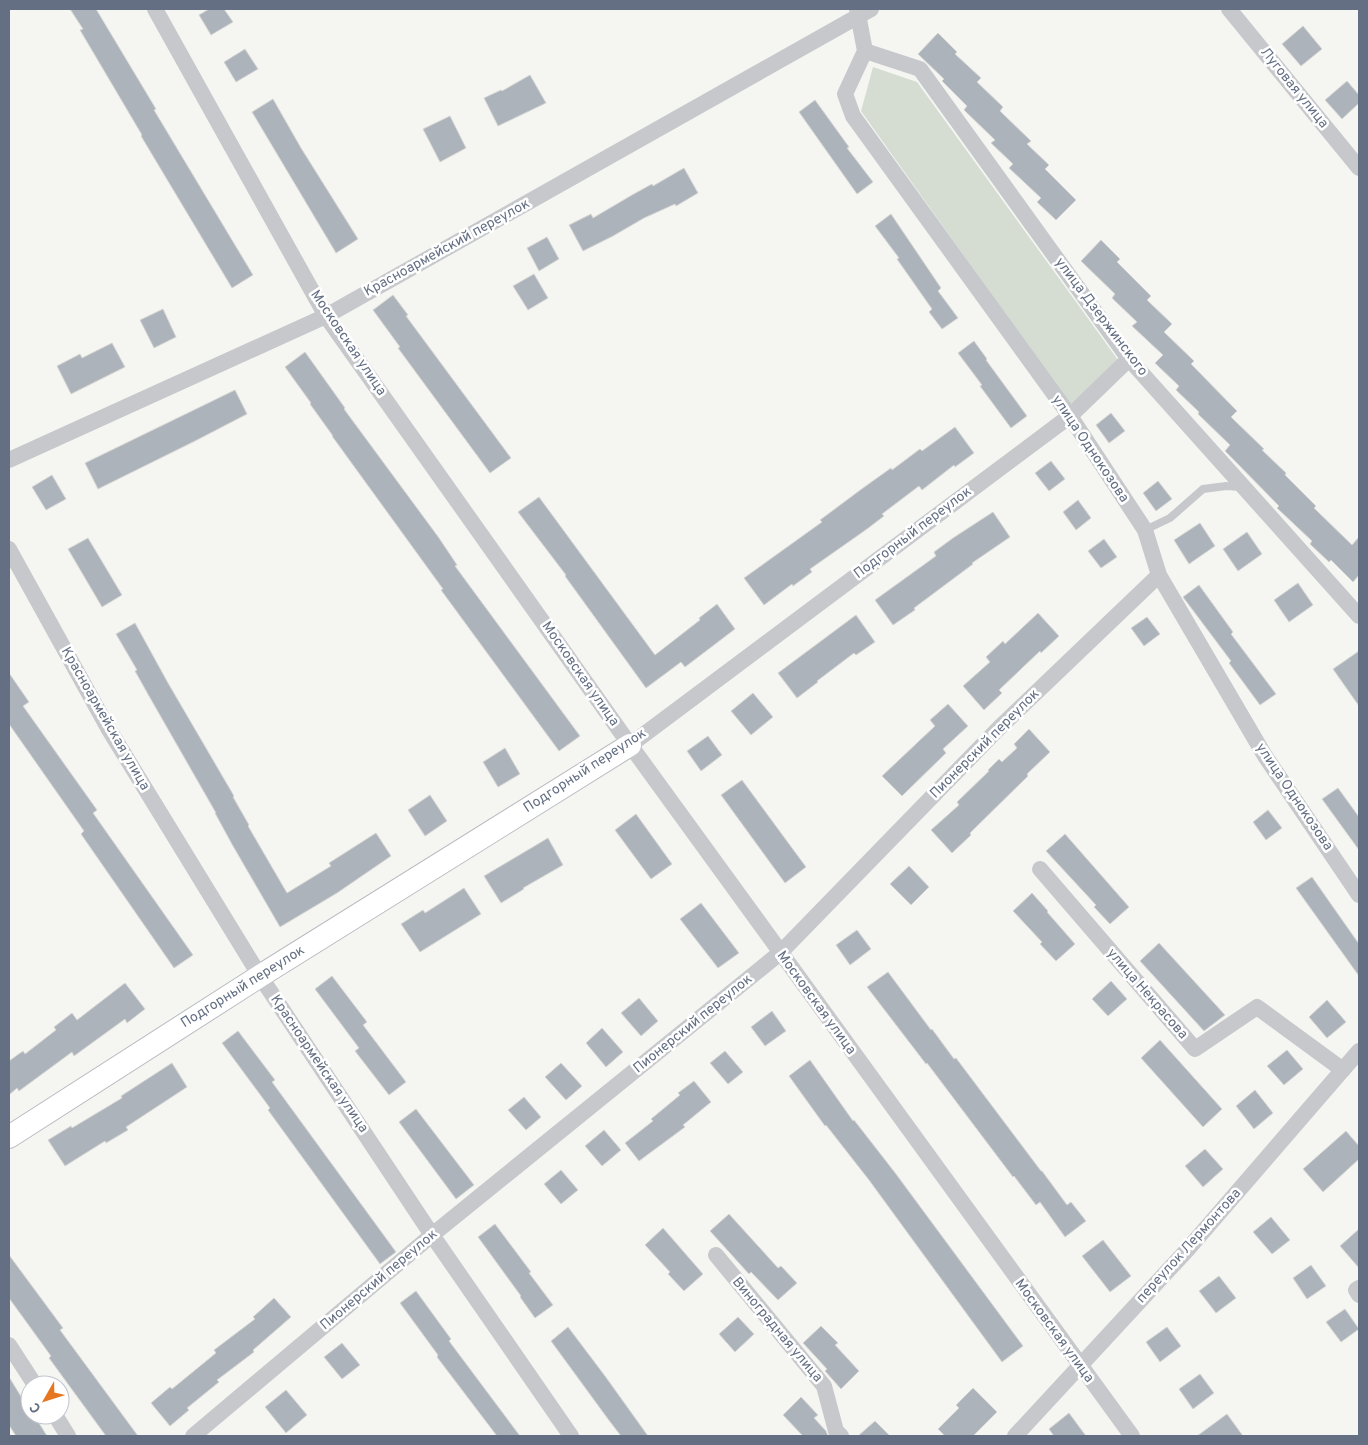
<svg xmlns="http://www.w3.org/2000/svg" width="1368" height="1445" font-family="Overpass,sans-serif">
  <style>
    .green { fill: #d5ddd3 }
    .building { fill: #adb3ba; stroke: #d6d7d4 }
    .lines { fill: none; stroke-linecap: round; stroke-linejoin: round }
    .secondary-casing { stroke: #b8bbc0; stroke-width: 24 }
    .lane { stroke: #c6c8cc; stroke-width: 8 }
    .street { stroke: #c6c8cc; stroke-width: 16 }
    .secondary { stroke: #fff; stroke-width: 22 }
    .labels { text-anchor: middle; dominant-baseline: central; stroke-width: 5; stroke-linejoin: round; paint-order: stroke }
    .street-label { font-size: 14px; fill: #646f84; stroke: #fff }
  </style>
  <rect width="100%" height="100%" fill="#f5f6f2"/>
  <path class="green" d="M873,67l44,15 201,278 -48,45 -209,-294z"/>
  <path class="building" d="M70,9h26l60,100 -2,1 99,165 -21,13 -91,-152 1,-1 -62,-105 3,-1z
    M209,9h15l9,13 -22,13 -12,-20z
    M1303,26l19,23 -21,17 -19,-22z
    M938,33l19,19 -2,2 26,24 -4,4 26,25 -3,4 31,30 -4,3 22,21 -4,4 31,31 -20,20 -19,-18 4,-4 -32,-30 4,-4 -22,-21 4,-3 -31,-30 3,-4 -25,-25 2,-2 -26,-25z
    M245,49l13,20 -22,13 -12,-20z
    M530,75l16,28 -48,23 -14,-28 17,-8 1,1z
    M1347,81l12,14v8l-17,16 -17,-19z
    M273,99l28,49 57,91 -22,14 -84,-141z
    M815,100l34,47 -2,1 26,34 -16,12 -58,-82z
    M450,116l16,32 -26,14 -17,-33z
    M684,168l14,25 -22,13 -1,-2 -31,14 -31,18 -30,15 -14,-26 22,-11 2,4 39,-23 20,-11 1,2z
    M891,214l50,74 -3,3 20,27 -16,11 -13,-17 3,-3 -35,-50 2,-1 -24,-32z
    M547,237l12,22 -20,12 -12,-23z
    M1101,240l19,19 -3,3 34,34 -4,4 25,24 -8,8 30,29 -3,3 46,47 -6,6 33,32 -2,1 24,23 -1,2 31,31 -2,2 38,37 7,-8v38l-6,7 -22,-22 -2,2 -19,-18 2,-3 -35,-33 2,-2 -50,-51 -4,-4 5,-6 -32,-31 1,-2 -23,-22 3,-4 -24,-23 8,-8 -31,-29 5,-4 -25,-24 3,-4 -34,-33z
    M534,274l14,24 -20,12 -15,-24z
    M393,295l15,20 -2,1 105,142 -21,15 -92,-125 2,-1 -27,-37z
    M163,309l13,28 -22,11 -14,-28z
    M974,341l13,18 -1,1 41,56 -16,12 -31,-42 2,-1 -24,-32z
    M112,343l13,24 -54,27 -14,-28 23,-12 2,4z
    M305,352l40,56 -1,1 95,129 18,27 -2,1 125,170 -21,15 -118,-161 2,-1 -111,-153h1l-23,-32 1,-1 -26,-36z
    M235,390l12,24 -52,27 -97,48 -13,-26z
    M1111,413l14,18 -16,12 -13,-18z
    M955,427l19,26 -19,14 -1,-2 -32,25 -3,-4 -37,28 2,2 -17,13 -57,40 2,3 -19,14 -1,-2 -28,21 -20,-27 78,-56 -2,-2 43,-32 28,-20 1,2 28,-21 2,2z
    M1051,461l14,18 -16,12 -14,-18z
    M52,475l14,24 -20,11 -14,-23z
    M1158,481l14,18 -16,12 -13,-18z
    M539,497l116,158 45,-35 -1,-2 18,-14 18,25 -50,38 -4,-5 -35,26 -81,-112 1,-1 -48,-63z
    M1078,500l13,18 -15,12 -13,-18z
    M993,512l17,25 -38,26 1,1 -59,44 1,2 -22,15 -18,-25 61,-44 -2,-4 19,-14z
    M1200,523l15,23 -26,18 -15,-24z
    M1247,532l15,22 -24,17 -15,-22z
    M88,538l34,57 -20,12 -34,-58z
    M1104,539l13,18 -16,11 -13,-17z
    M1298,583l15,22 -24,17 -15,-22z
    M1199,585l34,47 -2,2 45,60 -16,11 -31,-42 2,-2 -48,-64z
    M1038,613l21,23 -18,17 -1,-2 -41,39 3,3 -18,17 -21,-24 27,-24 -4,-5 17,-16 2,3z
    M856,615l19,27 -19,13 -2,-2 -37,28 1,1 -21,16 -19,-25z
    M1147,617l13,17 -16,12 -13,-18z
    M135,623l33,60 66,113 -1,1 16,28 -1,1 39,67 44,-27 -2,-3 47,-30 15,23 -54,37 -57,34 -47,-81 -18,-33h1l-67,-117 -14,-25 2,-1 -21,-36z
    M1359,651v55l-26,-37z
    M9,673l20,29 -6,4 74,104 -4,3 100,142 -19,13 -93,-134 3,-3 -75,-107z
    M753,693l20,24 -22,18 -20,-24z
    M948,704l20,22 -25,23 3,4 -44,43 -20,-20 53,-50 -5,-6z
    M1029,729l21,23 -23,22 1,2 -58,57 1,2 -19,18 -21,-23 28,-25 -2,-3 32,-31 -1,-1 11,-11 3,3 15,-14 -3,-4z
    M708,736l14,19 -21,16 -14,-20z
    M505,748l15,26 -22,13 -15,-25z
    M742,780l64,87 -21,16 -64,-88z
    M1338,788l21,29v33l-37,-51z
    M430,795l17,26 -22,15 -17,-26z
    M1268,810l14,18 -16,12 -13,-18z
    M636,814l36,50 -21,15 -36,-49z
    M1065,834l64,73 -19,17 -16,-17 2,-2 -50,-54z
    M548,838l15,27 -40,23 1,1 -23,14 -17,-27z
    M909,866l20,21 -18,18 -21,-21z
    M1312,877l47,67v32l-63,-88z
    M464,888l17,26 -61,38 -19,-28 22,-14 2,3z
    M1032,893l16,18 -1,1 28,32 -19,17 -16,-17 2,-2 -29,-31z
    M701,903l38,50 -21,15 -38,-49z
    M857,930l14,19 -21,16 -14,-20z
    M1159,943l66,72 -21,16 -64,-70z
    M888,972l43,58 1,-1 22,30 2,-1 85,113h1l25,34 4,-3 15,19 -21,16 -25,-35 -4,3 -22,-29 -1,1 -86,-114 -1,1 -59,-77z
    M332,976l35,46 -4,3 43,57 -17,13 -34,-44 4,-3 -44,-59z
    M1111,981l16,18 -19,17 -16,-17z
    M125,983l20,26 -18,14 -2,-4 -51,37 -2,-4 -53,39 -2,-3 -8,7v-34l14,-10 2,3 31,-24 -2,-3 18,-14 5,7z
    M639,998l19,23 -17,15 -20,-23z
    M1327,1000l19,22 -19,16 -18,-21z
    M772,1011l14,20 -21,15 -14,-19z
    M602,1028l21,24 -17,15 -20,-24z
    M238,1031l37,49 -3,2 124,170 -16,12 -112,-154 2,-2 -48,-65z
    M1160,1040l62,69 -19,18 -62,-69z
    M1287,1050l16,19 -19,16 -17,-19z
    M725,1051l18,21 -15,12 -18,-21z
    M810,1060l43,61 1,-1 42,54 127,172 -21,16 -133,-182 -43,-55 -1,1 -36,-50z
    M172,1063l15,24 -61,40 2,3 -22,13 -1,-2 -40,25 -17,-26 23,-14 1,2 50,-30 -1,-2z
    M561,1063l21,23 -16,14 -21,-23z
    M694,1081l17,21 -28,23 2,2 -46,34 -14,-18 28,-22 -2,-2 29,-24 -2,-2z
    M1255,1090l18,23 -19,16 -18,-23z
    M524,1097l17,20 -15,13 -18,-20z
    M416,1109l58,76 -18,14 -57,-77z
    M604,1130l17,20 -19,16 -17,-20z
    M1346,1131l13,15v13l-36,33 -20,-23z
    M1205,1149l18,20 -20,18 -18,-21z
    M561,1170l17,20 -17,14 -17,-20z
    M729,1214l49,54 3,-2 16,17 -19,17 -27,-28 -2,2 -39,-43z
    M1271,1217l19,23 -18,14 -19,-22z
    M495,1224l36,48 -2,1 24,32 -18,13 -15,-21 1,-1 -43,-59z
    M663,1228l40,46 -19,17 -16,-17 2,-2 -25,-27z
    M1359,1229v39l-19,-22z
    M1103,1240l28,36 -21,16 -28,-36z
    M9,1255l54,73 -3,2 78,106h-32l-57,-78 2,-2 -42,-58z
    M1311,1265l15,21 -19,13 -14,-21z
    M1219,1276l17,22 -20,15 -17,-22z
    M416,1291l35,48 -2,2 71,95h-23l-60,-79 1,-2 -38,-52z
    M274,1298l17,19 -38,33 1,2 -37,28 2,2 -32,26 2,2 -19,16 -19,-23 19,-16 2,2 44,-36 -2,-3 41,-31 -2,-2z
    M1345,1309l14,20 -18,13 -15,-20z
    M738,1317l16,17 -19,18 -16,-18z
    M821,1326l17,17 -3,2 24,26 -18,18 -16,-18 2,-2 -24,-26z
    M568,1327l37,49 43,60h-27l-13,-17 -57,-78z
    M1167,1327l14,19 -21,16 -14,-20z
    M342,1343l18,22 -18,14 -18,-22z
    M1200,1374l14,19 -21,16 -14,-20z
    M9,1377l21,34v4h4l13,21h-31l-7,-11z
    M973,1388l24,24 -24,24h-28l-7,-7 21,-21 -3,-3z
    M286,1390l21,25 -21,18 -21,-26z
    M801,1397l17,18 -4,3 12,13 2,5h-25l-20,-21z
    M1069,1413l17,23h-32l-5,-7z
    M1227,1414l16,22h-46z
    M875,1421l15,15h-32z"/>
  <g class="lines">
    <defs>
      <path id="secondary" d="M9,1137l251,-161 370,-231"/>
    </defs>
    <use href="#secondary" class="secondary-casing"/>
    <path class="lane" d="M1145,530l25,-12 33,-29 23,-3 15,1"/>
    <path class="street" d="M155,9l171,307 304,429 502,691
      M857,9l8,42 -20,43 8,22 217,300 75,114 14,45 106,181 94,139
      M1229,9l130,159
      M865,51l55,18 209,290 230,257
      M9,460l317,-144 545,-307
      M9,549l99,179 152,248 172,259 139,201
      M630,745l440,-329 59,-57
      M1040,869l155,180 62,-42 86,63
      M716,1255l108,131 12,45 5,5
      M1359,1288l-3,2 3,5
      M9,1345l26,40
      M55,1415l13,21
      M193,1436l239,-201 348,-282 219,-225 160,-153
      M1015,1436l173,-187 171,-198"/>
    <use href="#secondary" class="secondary"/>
  </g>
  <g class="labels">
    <g class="street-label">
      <text transform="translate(1294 88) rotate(51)">Луговая улица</text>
      <text transform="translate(447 248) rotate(-29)">Красноармейский переулок</text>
      <text transform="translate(1101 317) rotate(53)">улица Дзержинского</text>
      <text transform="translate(348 343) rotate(56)">Московская улица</text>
      <text transform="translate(1090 449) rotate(56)">улица Однокозова</text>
      <text transform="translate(913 533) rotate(-37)">Подгорный переулок</text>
      <text transform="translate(580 674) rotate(55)">Московская улица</text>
      <text transform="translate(105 719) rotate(60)">Красноармейская улица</text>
      <text transform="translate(985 744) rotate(-45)">Пионерский переулок</text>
      <text transform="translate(585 771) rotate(-33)">Подгорный переулок</text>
      <text transform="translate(1294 797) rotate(56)">улица Однокозова</text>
      <text transform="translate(243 987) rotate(-32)">Подгорный переулок</text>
      <text transform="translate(1147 994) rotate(49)">улица Некрасова</text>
      <text transform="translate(816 1003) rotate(54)">Московская улица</text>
      <text transform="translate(693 1024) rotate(-39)">Пионерский переулок</text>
      <text transform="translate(319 1064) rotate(56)">Красноармейская улица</text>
      <text transform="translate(1189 1246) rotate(-48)">переулок Лермонтова</text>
      <text transform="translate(379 1280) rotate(-40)">Пионерский переулок</text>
      <text transform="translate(777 1330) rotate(50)">Виноградная улица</text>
      <text transform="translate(1054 1331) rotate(54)">Московская улица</text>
    </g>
  </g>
  <rect width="1368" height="1445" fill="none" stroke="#646f84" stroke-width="20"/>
  <g transform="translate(45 1400) rotate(231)"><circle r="24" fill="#ffffff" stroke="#c1c5ce"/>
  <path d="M0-4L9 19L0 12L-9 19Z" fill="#e77620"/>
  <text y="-8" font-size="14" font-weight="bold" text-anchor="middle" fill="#646f84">С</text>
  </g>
</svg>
